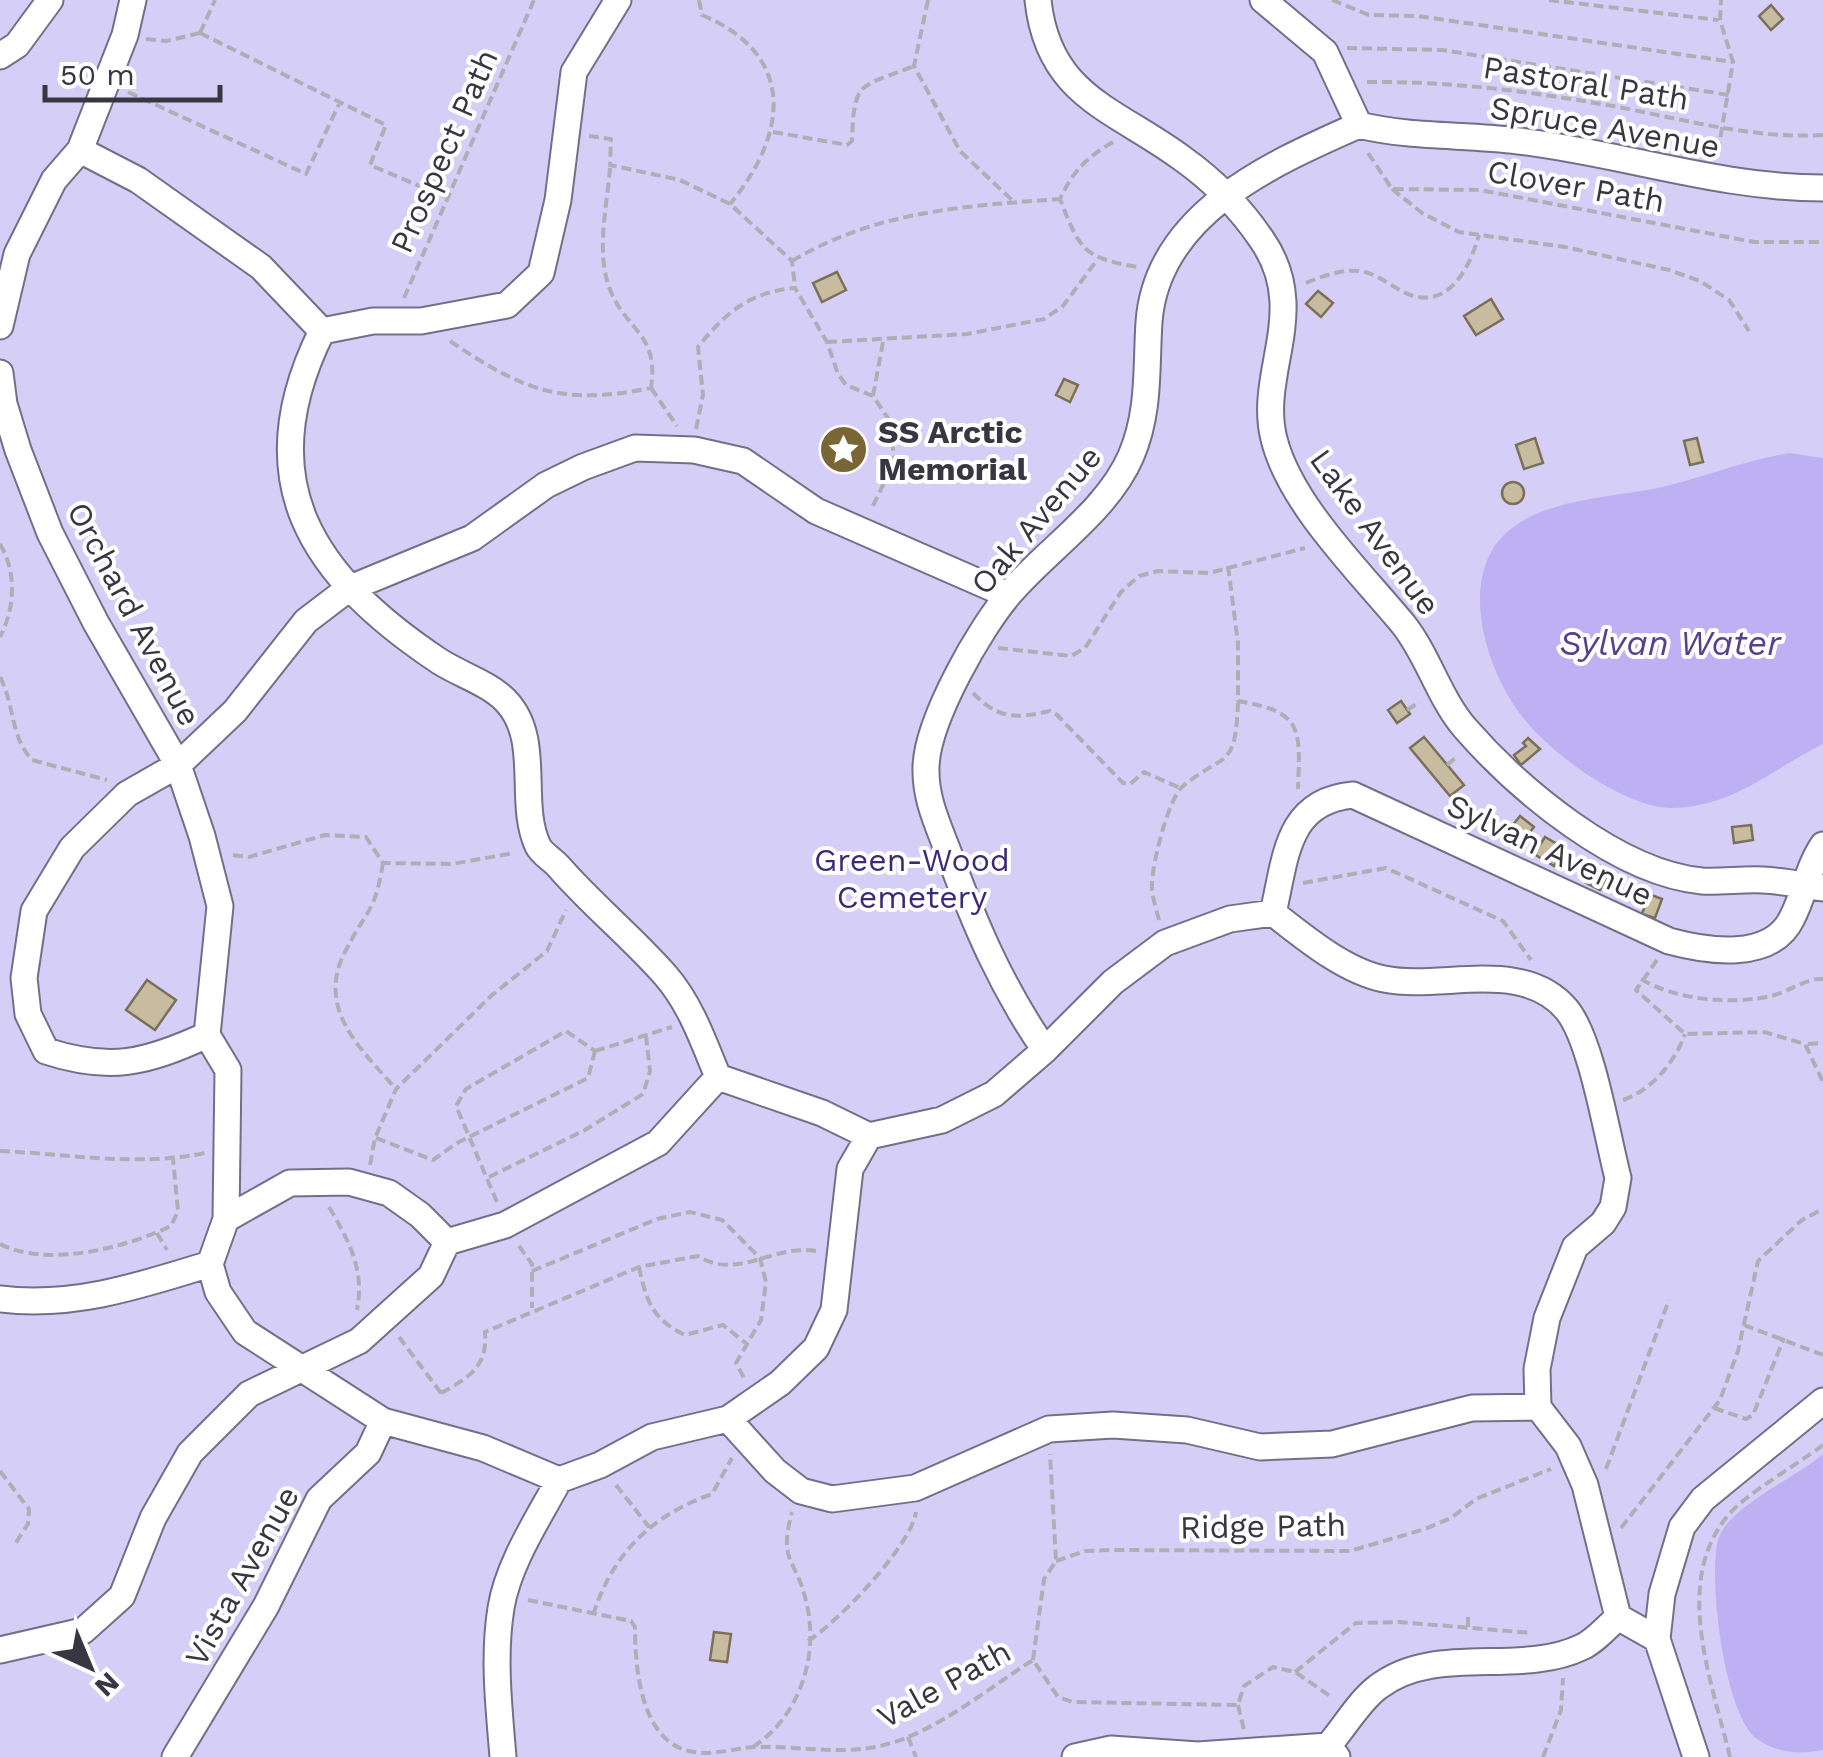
<svg xmlns="http://www.w3.org/2000/svg" width="1823" height="1757" font-family="'Work Sans',sans-serif">
  <style>
    .green { fill: #d5cff8 }
    .water { fill: #bdb1f3 }
    .building { fill: #c7bba0; stroke: #7b7057; stroke-width: 2.5 }
    .lines { fill: none; stroke-linecap: round; stroke-linejoin: round }
    .minor-casing { stroke: #736f88; stroke-width: 29 }
    .path { stroke: #afaeb6; stroke-width: 4; stroke-dasharray: 10 5; stroke-linecap: butt }
    .minor { stroke: #fff; stroke-width: 25 }
    .labels { text-anchor: middle; dominant-baseline: central; stroke-width: 8; stroke-linejoin: round; paint-order: stroke }
    .street-label { font-size: 32px; fill: #383641; stroke: #fff }
    .poi-label { font-size: 32px; font-weight: bold; fill: #383641; stroke: #fff; text-anchor: start }
    .park-label { font-size: 32px; fill: #3e2974; stroke: #fff }
    .water-label { font-size: 35px; font-style: italic; fill: #55418e; stroke: #fff }
  </style>
  <rect width="100%" height="100%" fill="#f6f5fb"/>
  <path class="green" d="M0,0h1823v1757h-1823z"/>
  <path class="water" d="M1790,453l33,5v286c-52,26 -90,63 -151,64 -45,0 -113,-49 -142,-82 -43,-47 -78,-153 -18,-198 37,-29 101,-31 146,-40 44,-10 86,-28 132,-35z
    M1823,1454v296c-23,5 -46,3 -66,-11 -33,-25 -49,-161 -39,-199 9,-33 78,-62 105,-86z"/>
  <path class="building" d="M1771,5l12,14 -12,11 -12,-14z
    M837,272l9,18 -24,12 -9,-19z
    M1318,291l15,12 -12,14 -15,-13z
    M1491,299l12,20 -27,16 -12,-19z
    M1064,379l14,6 -8,17 -14,-7z
    M1535,438l8,25 -19,6 -8,-24z
    M1697,438l6,24 -13,3 -6,-24z
    M1502 493a11 11 0 1 1 22 0a11 11 0 1 1-22 0Z
    M1401,701l9,13 -13,9 -9,-13z
    M1424,737l40,48 -14,11 -40,-48z
    M1528,738l12,11 -19,16 -7,-10 12,-9 -3,-3z
    M1520,816l14,11 -12,15 -14,-11z
    M1751,825l2,15 -19,3 -2,-16z
    M1545,837l19,11 -10,18 -20,-12z
    M1594,865l15,8 -9,17 -14,-7z
    M1649,894l13,5 -7,19 -13,-4z
    M147,980l29,20 -21,30 -29,-20z
    M714,1632l17,2 -4,28 -17,-2z"/>
  <g class="lines">
    <defs>
      <path id="minor" d="M1038,0c10,97 78,109 145,159 31,22 58,50 79,81 49,71 -5,133 12,199 16,65 87,134 129,185 25,31 36,74 62,104 54,62 153,145 237,153 20,1 41,-2 61,-1 20,1 40,5 60,8
        M1263,0l62,52 34,73c53,13 106,9 160,16 102,12 200,47 304,47
        M0,56l17,-11 33,-45
        M80,150l58,30 123,87 61,64c-75,150 -10,245 117,330 20,13 49,22 66,39 38,38 12,102 33,146 4,8 15,14 21,21 34,39 74,71 107,109 25,29 38,67 52,101l104,36 47,23 73,-16 52,-26 51,-44 68,-68 52,-39 65,-24 43,-6c31,24 71,58 111,66 57,12 139,-22 183,31 25,31 40,126 51,168l-5,29 -10,16 -28,24 -28,71 -10,51 1,38 30,39 17,39 33,132 39,22 39,118
        M0,326l17,-72 37,-74 26,-30 45,-115 8,-35
        M322,331l51,-10h48l86,-16 34,-32 17,-73 16,-128 44,-72
        M0,373l4,31 14,46 32,83 46,90 82,142 24,71 18,70 -13,129c-61,28 -97,37 -161,16l-18,-37 -4,-36 10,-67 38,-63 55,-54 51,-29 57,-54 71,-90 42,-32 124,-51 74,-53 37,-18 52,-19 59,2 49,11 73,50 192,84
        M1273,913c13,-55 13,-112 80,-118l316,146c37,10 102,21 123,-23 12,-23 16,-51 31,-73
        M207,1035l21,35 -2,149
        M1045,1050c-43,-62 -70,-125 -96,-196 -11,-29 -24,-55 -23,-87 1,-46 54,-140 85,-175 38,-44 96,-81 120,-136 19,-44 15,-88 18,-134 8,-109 124,-159 210,-197
        M210,1264l8,28 27,40 138,89
        M0,1299c74,9 142,-14 210,-35l16,-45 64,-36 59,-1 40,11 31,22 27,27
        M728,1419l47,52 26,20 31,8 83,-11 134,-59 64,-4 74,5 73,17 72,-3 140,-36 66,-1
        M1657,1639l5,-45 20,-67 21,-28 120,-98
        M0,1650l83,-19 39,-35 31,-78 37,-65 59,-59 110,-53 72,-65 16,-34 58,-17 153,-82 60,-66
        M1328,1746c16,-18 31,-45 50,-59 57,-44 142,-10 204,-40 13,-6 25,-20 36,-30
        M175,1757l91,-151 53,-107 49,-46 15,-32 100,27 76,32 41,-15 52,-28 76,-18 52,-36 36,-35 18,-38 16,-141 19,-33
        M503,1757c-4,-49 -10,-100 -2,-149 7,-44 37,-89 58,-128
        M1075,1757l36,-8 87,6 130,-9 9,11"/>
    </defs>
    <use href="#minor" class="minor-casing"/>
    <path class="path" d="M699,0l3,15c95,40 86,119 28,189
      M928,0l-14,66 46,85 54,51
      M1332,0l37,15 49,1 315,46
      M1549,0l169,20
      M200,33l186,92 -16,40 78,33
      M200,33l15,-33
      M146,39l20,2 34,-8
      M1347,48l95,2 287,45
      M1367,82c84,-1 169,10 251,25 68,13 135,32 205,28
      M128,92l178,82 34,-72
      M773,132l74,13 5,-4c2,-62 7,-53 62,-75
      M589,136l22,3 -1,26 70,15 50,24 62,57 3,26
      M1113,142c-26,15 -40,29 -53,57 20,51 23,59 78,68
      M1718,152l15,-90 -13,-42 1,-20
      M1368,153l24,36 88,1 274,52h69
      M610,168c-3,39 -15,87 1,124 17,40 48,42 40,96
      M1392,189l30,24 37,19 106,15 104,23 31,11 29,19 20,31
      M792,261c84,-50 172,-55 268,-62
      M1306,283c16,-7 37,-14 54,-12 22,3 38,23 58,26 36,6 53,-35 61,-62
      M404,298l130,-298
      M450,341c74,50 111,65 201,47
      M827,342l140,-8 77,-15 19,-13 34,-46
      M651,388l26,38
      M873,396l10,-54
      M696,429l7,-34 -5,-48c28,-35 52,-55 97,-59l32,54 11,32 8,11 27,11 18,27 3,39 -23,48
      M0,544c17,29 15,64 0,93
      M1228,566l10,77v58c66,11 62,28 60,88
      M998,648l73,8 14,-8 36,-56 18,-16 19,-5 51,2 96,-25
      M0,677c15,29 10,59 32,83l75,20
      M973,693c25,26 43,26 77,18l7,4 66,68 7,1 14,-12 36,16
      M1407,710l13,-8
      M1447,765l11,-9
      M233,855l16,2 76,-22 41,2 17,26 69,1 62,-11
      M383,863c-8,49 -15,45 -36,85 -33,59 12,99 49,141
      M1303,883l83,-15 117,53 28,39
      M1159,920c-3,-12 -8,-26 -7,-38 1,-20 16,-83 31,-96 43,-35 52,-15 55,-83
      M1657,960l-21,30 49,44 79,-2 41,12 18,38
      M1641,979c35,21 90,26 130,17 18,-4 34,-18 52,-17
      M1808,1044l15,-1
      M595,1051l77,-24
      M1623,1100c29,-10 52,-38 62,-66
      M376,1138l57,22 24,-17 131,-65 7,-27
      M0,1151c68,3 138,16 205,2
      M370,1165l5,-27 21,-49 95,-93 56,-45 19,-41
      M489,1177l96,-47 58,-36 7,-23 -4,-35
      M497,1202l-41,-96 10,-17 100,-58 29,20
      M329,1207c20,34 36,63 28,103
      M157,1233l10,17
      M0,1244c47,24 125,4 171,-18l7,-15 -5,-52
      M519,1246l13,18v44
      M639,1267c7,34 14,53 46,68l38,-10 24,19
      M532,1271l125,-52 33,-7 32,8 38,38 6,24 -5,38 -25,43 8,15
      M1744,1325l79,30
      M399,1337l42,56
      M441,1393c28,-15 47,-27 44,-61l154,-65 59,-11c40,25 74,-12 118,-5
      M1714,1408l32,11 7,-4 31,-77
      M1606,1469l63,-169
      M0,1471l29,38 -1,15 -13,20
      M616,1485l33,42
      M1621,1528l99,-128 18,-49 20,-90 44,-41 21,-11
      M1056,1561l29,-10 27,-1 238,1 75,-22 26,-11 25,-19 75,-30
      M528,1600l103,21 4,6c0,39 5,113 54,124 25,6 45,-4 69,-4 39,-1 83,8 122,-1 54,-12 107,-57 153,-86l25,37 15,5 165,3 6,-19 29,-19 22,5 38,26
      M593,1615c20,-62 58,-99 119,-121l20,-36
      M1468,1617v10
      M808,1641c30,-19 103,-95 108,-129
      M1033,1660l11,-81 12,-18 -6,-107
      M1295,1672l61,-49 43,-1 133,11
      M1238,1705l6,25
      M908,1737l8,20
      M753,1747c46,-30 67,-91 53,-146 -10,-44 -28,-37 -14,-89
      M1543,1757l18,-47 2,-32
      M1730,1757c-18,-76 -59,-177 0,-244 19,-21 68,-49 93,-68"/>
    <use href="#minor" class="minor"/>
  </g>
  <defs>
    <symbol id="sight-disc" viewBox="-11 -11 22 22"><circle r="9.5" fill="#7a6534" stroke="#fff"/><path d="M0-6L1.8-2.2L6-1.7L2.9 1.2L3.7 5.4L0 3.3L-3.7 5.4L-2.9 1.2L-6-1.7L-1.8-2.2Z" fill="#fff"/></symbol>
  </defs>
  <g fill-rule="evenodd">
    <use href="#sight-disc" x="816" y="422" width="55" height="55"/>
  </g>
  <g class="labels">
    <g class="street-label">
      <text transform="translate(1586 83) rotate(9)">Pastoral Path</text>
      <text transform="translate(1605 127) rotate(10)">Spruce Avenue</text>
      <text transform="translate(444 151) rotate(-66)">Prospect Path</text>
      <text transform="translate(1576 186) rotate(10)">Clover Path</text>
      <text transform="translate(1036 520) rotate(-50)">Oak Avenue</text>
      <text transform="translate(1375 532) rotate(54)">Lake Avenue</text>
      <text transform="translate(134 614) rotate(62)">Orchard Avenue</text>
      <text transform="translate(1550 850) rotate(25)">Sylvan Avenue</text>
      <text transform="translate(1263 1526) rotate(-1)">Ridge Path</text>
      <text transform="translate(242 1576) rotate(-61)">Vista Avenue</text>
      <text transform="translate(944 1684) rotate(-29)">Vale Path</text>
    </g>
    <g class="poi-label">
      <text x="878" y="432">SS Arctic<tspan x="878" dy="37">Memorial</tspan></text>
    </g>
    <g class="park-label">
      <text x="912" y="860">Green-Wood<tspan x="912" dy="37">Cemetery</tspan></text>
    </g>
    <g class="water-label">
      <text x="1670" y="643">Sylvan Water</text>
    </g>
  </g>
  <g transform="translate(90 1667) rotate(136)" stroke="#ffffff" stroke-width="8" paint-order="stroke">
  <path d="M0-8L18 38L0 25L-18 38Z" fill="#383641"/>
  <text y="-15" font-size="28" font-weight="bold" text-anchor="middle" fill="#383641">N</text>
  </g>
  <path d="M45 85v15h175v-15" fill="none" stroke="#383641" stroke-width="5"/>
  <text x="60" y="85" font-size="30" fill="#383641" stroke="#ffffff" stroke-width="8" paint-order="stroke">50 m</text>
</svg>
